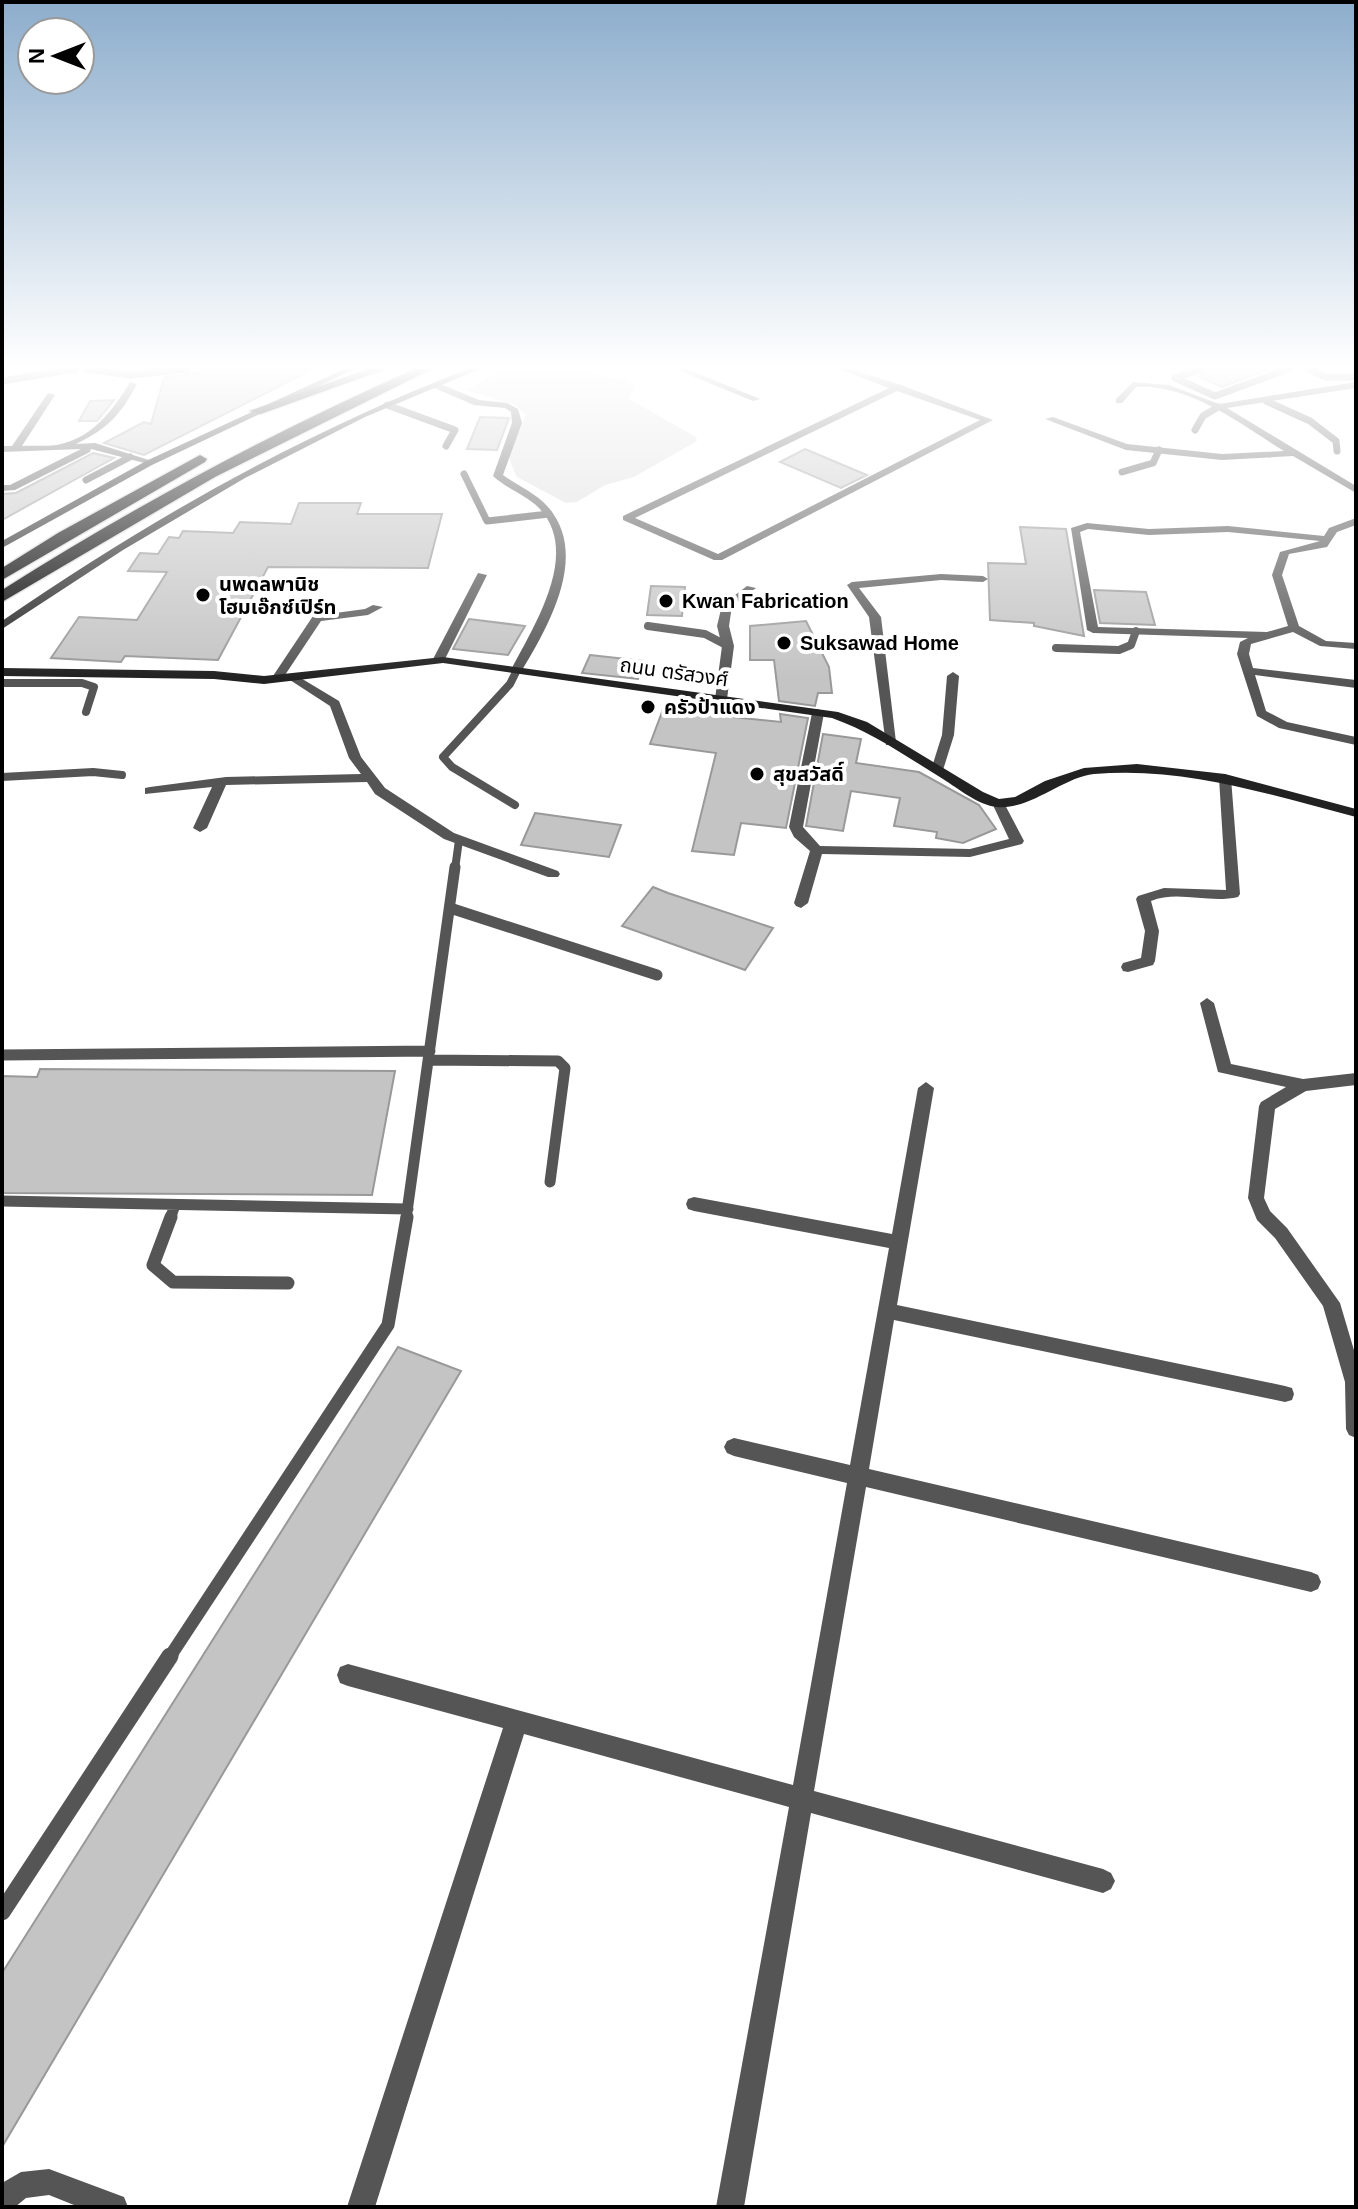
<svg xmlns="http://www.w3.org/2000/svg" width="1358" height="2209" font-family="Arial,'Noto Sans Thai',sans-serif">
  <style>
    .green { fill: #dcdcdc }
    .building { fill: #c4c4c4; stroke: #999; stroke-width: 2 }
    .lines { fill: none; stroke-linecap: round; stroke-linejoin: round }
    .highway-casing { stroke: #dbdbdb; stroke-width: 3 }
    .lane-far4 { stroke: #555; stroke-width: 7 }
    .lane-far3 { stroke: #555; stroke-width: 8 }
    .lane-far2 { stroke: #555; stroke-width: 11 }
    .lane-far1 { stroke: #555; stroke-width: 13 }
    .lane { stroke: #555; stroke-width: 17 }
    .street { fill: #555; fill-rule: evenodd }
    .secondary { fill: #222; fill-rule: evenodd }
    .highway { fill: #000; fill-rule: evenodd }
    .poi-dot { fill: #000; stroke: #fff; stroke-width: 3 }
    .labels { text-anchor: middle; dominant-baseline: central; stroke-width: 8; stroke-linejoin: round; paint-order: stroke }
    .far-poi-label { font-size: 20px; font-weight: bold; fill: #000; stroke: #fff; text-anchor: start }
    .far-street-label { font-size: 20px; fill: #000; stroke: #fff }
  </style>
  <rect width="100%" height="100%" fill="#fff"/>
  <path class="green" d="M505,369h85c11,11 31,6 45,16l-6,14 67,38 1,4 -63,36 -29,8 -28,17 -11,1 -49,-26 -6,-13 -2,-9 17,-40 -11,-10 -48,-15z"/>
  <path class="building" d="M221,369h92l-169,86 -40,-12 40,-21 7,2 13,-46z
    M1207,369h63l-48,18 -23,-10z
    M114,400l-17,21h-18l11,-20z
    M480,417l29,1 -12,32 -30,-1z
    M805,449l62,26 -26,13 -61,-26z
    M93,453l21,5 -112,62v-26l14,-1z
    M299,503h62l-4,11h85l-14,54 -160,-1 -50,93 -93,-4 -4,6 -70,-4 28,-41 58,3 30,-48 -39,-1 12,-18 18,1 11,-17 10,1 4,-7 50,2 7,-11 51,2z
    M1020,527l46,2 18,107 -50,-10v-3l-44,-3 -2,-57 38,1z
    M651,586l34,1 -3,29 -35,-1z
    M1094,590l52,2 9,33 -55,-2z
    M469,619l56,7 -17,29 -55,-6z
    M806,621l23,46 3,26h-14l-3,13 -36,-5 -5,-41h-24v-34z
    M590,655l55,6 -7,18 -56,-6z
    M665,704l40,4 -1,4 19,4 58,6 -1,-8 28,4 -22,110 -45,-5 -7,32 -42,-4 24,-98 -66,-9z
    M823,734l38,5 -5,24 63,9 60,33 17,24 -33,14 -27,-5 1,-6 -43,-6 6,-28 -49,-7 -8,40 -37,-5z
    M535,813l86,12 -12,32 -88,-12z
    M653,887l15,6 105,35 -28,42 -123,-44z
    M40,1069l355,2 -23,124 -370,-2v-117l35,1z
    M398,1347l63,24 -459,776v-174z"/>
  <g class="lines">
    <defs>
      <path id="highway" d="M368,369h18l-125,45 -12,-3z
        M415,369h17l-217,108 -213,125v-12c133,-84 270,-158 413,-221z
        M200,455l7,4 -2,3 -203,118v-12l56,-35z"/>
    </defs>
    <use href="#highway" class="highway-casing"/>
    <path class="lane-far4" d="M86,369l44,6 57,-6
      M1308,369l18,8h30
      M1175,378l40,18 73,-27
      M1175,378l26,-9
      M2,381l73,-12
      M1266,401l44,20 26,20 1,10
      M387,405l68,25 -9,16
      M1195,430l8,-14 15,-9
      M1122,472l31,-9 6,-13
      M464,474l23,47 62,-7
      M86,480l44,-23"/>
    <path class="lane-far3" d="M648,626l57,8 23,12
      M1056,648l63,2 12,-5 5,-14
      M2,683h80l12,4 -8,25
      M2,777l91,-5 29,3
      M515,805l-63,-38 -9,-10 67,-73 7,-14
      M455,869l4,-29"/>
    <path class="lane-far2" d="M450,908l207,67
      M2,1055l428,-4
      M429,1060l129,1 7,7 -15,114
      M2,1201l406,8
      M170,1219l5,-14
      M406,1219l49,-352"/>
    <path class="lane-far1" d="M171,1217l-18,48 20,17 115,1
      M169,1658l219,-333 19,-108"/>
    <path class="lane" d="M2,1912l168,-256"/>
    <path class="street" d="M675,369h12l73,30 -7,2z
      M839,369h12l50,16 92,35 -271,140h-8l-91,-40v-4l266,-128zM897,391l83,29 -262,134 -83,-36z
      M130,382l7,2c-17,32 -29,44 -61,60l19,-1 57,18v4l-61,-16 -1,3 -75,38 -13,1v-6h8l71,-36 -79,3v-6h10l36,-53 7,2 -33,51c12,-1 27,1 39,-2 33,-8 52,-34 69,-62z
      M1133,382l36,3 50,19 137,-22v6l-129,20 129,78v7l-63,-37 -71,4 -96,-10 -81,-31 8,-2 74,27 95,10 62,-3c-44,-27 -94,-67 -148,-64l-14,16h-6v-4z
      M432,383h6l41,17 28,3 11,6 4,14 -19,52c15,11 33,18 45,32 42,48 0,120 -27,165l-10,-2c22,-43 71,-117 28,-162 -13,-13 -32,-19 -46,-32l19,-53 -1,-11 -6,-4 -31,-3 -42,-18z
      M1356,518v7l-19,7 -10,15 -38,7 -7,21 17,51 27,15 30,2v6l-36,-3 -27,-14 -42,12 -2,10 4,14 103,12v8l-101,-13 11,36 21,11 69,15v8l-77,-17 -22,-12 -20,-62 3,-12 8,-4 -155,-5 -6,-3 -16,-102 16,-5 62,6 79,-3 96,10 5,-8zM1088,529l61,6 79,-3 92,9 -40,11 -8,23 16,51 -21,6 -169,-5 -18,-95z
      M478,573l9,2 -43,86 -10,2 -2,-2z
      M941,574l42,2 5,3 -5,3 -42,-2 -82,8 22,29 15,125 -2,3h-8l-17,-128 -22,-32 5,-3z
      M747,586l9,2 -24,18 -3,20 5,20 -7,53 -6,4 -6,-4 7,-53 -5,-20 5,-21z
      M373,605l10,2 -15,8 -47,6 -40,60h-8l-2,-2 42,-63 52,-7z
      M953,672l6,4 -5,59 -11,35 -6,4 -6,-4 11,-35 5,-59z
      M294,674l45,27 22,56 24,31 69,45 104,38 2,3 -2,3h-10l-104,-38 -69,-45 -8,-12 -141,3 -19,43 -7,4 -7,-4 19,-41 -67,7v-6l5,-1 76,-10 135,-3 -12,-16 -19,-52 -40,-26 -2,-2z
      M818,709l6,4 -21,114 17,19 150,3 39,-10 -17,-36 6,-4 6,4 20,38 -2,3 -52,13 -148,-3 -14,49 -7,5 -5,-2 -2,-3 16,-52 -16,-14 -5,-10 23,-114z
      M1225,774l6,4 9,116 -2,3c-29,7 -60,-7 -87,4l8,30 -4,30 -2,4 -25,7 -5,-1 -2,-4 2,-4 18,-5 4,-27 -9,-32 2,-3 26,-8 62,2 -7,-112z
      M1207,998l7,5 17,61 72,15 53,-6v12l-50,6 -31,18 -11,89 6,13 17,17 53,75 16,54v81l-7,-3 -3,-6 -1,-47 -22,-76 -48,-68 -18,-18 -9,-22 11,-92 2,-4 25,-15 -68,-15 -18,-69z
      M926,1082l8,6 -37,217 388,81 7,2 2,6 -2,6 -7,2 -391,-82 -25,149 442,103 7,3 3,7 -3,7 -7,3 -445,-105 -52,304 289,78 8,4 4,8 -4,8 -8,4 -292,-80 -67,394h-28l73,-400 -265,-73 -149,473h-28l156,-479 -155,-42 -8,-3 -3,-8 3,-8 8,-3 445,121 54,-302 -113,-27 -7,-3 -3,-6 3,-6 7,-3 116,27 39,-217 -195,-37 -6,-2 -2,-5 2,-5 6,-2 198,37 26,-146z
      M49,2169l75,28 4,10h-49l-30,-12 -23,3 -11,9h-13v-24l19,-11z"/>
    <path class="secondary" d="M344,369h11l-203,96 -150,83v-7l144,-80z
      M468,369h12l-115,48 -120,61 -122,72 -121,79v-8c148,-102 299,-187 466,-252z
      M443,657l395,55 29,10 116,70 16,7 16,-2 30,-16 39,-13 53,-4 88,10 131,35v8c-86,-22 -171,-51 -262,-43 -33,4 -63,36 -97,33 -19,-2 -38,-18 -54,-28 -36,-22 -71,-47 -111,-61l-389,-55 -179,21 -50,-5 -212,-3v-8l212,3 50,5z"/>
    <use href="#highway" class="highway"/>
  </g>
  <linearGradient id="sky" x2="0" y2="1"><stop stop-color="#8cadcc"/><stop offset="0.54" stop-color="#fff"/><stop offset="1" stop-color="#fff" stop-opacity="0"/></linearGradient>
  <rect width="1358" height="678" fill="url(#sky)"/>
  <g class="poi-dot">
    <circle cx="203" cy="595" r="8"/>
    <circle cx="666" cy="601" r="8"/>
    <circle cx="784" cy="643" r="8"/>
    <circle cx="648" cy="707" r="8"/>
    <circle cx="757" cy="774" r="8"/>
  </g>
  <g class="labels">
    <g class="far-poi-label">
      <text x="219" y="584">นพดลพานิช<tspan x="219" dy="23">โฮมเอ๊กซ์เปิร์ท</tspan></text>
      <text x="682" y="601">Kwan Fabrication</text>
      <text x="800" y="643">Suksawad Home</text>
      <text x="664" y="707">ครัวป้าแดง</text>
      <text x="773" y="774">สุขสวัสดิ์</text>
    </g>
    <g class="far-street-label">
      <text transform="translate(674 672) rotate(8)">ถนน ตรัสวงศ์</text>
    </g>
  </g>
  <rect width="1358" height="2209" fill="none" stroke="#000000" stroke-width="8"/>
  <g transform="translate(56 56) rotate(270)"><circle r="38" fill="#ffffff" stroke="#999999" stroke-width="2"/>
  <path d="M0-6L14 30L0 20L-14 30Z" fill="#000000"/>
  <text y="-12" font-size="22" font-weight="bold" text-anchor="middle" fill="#000000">N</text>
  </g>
</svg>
